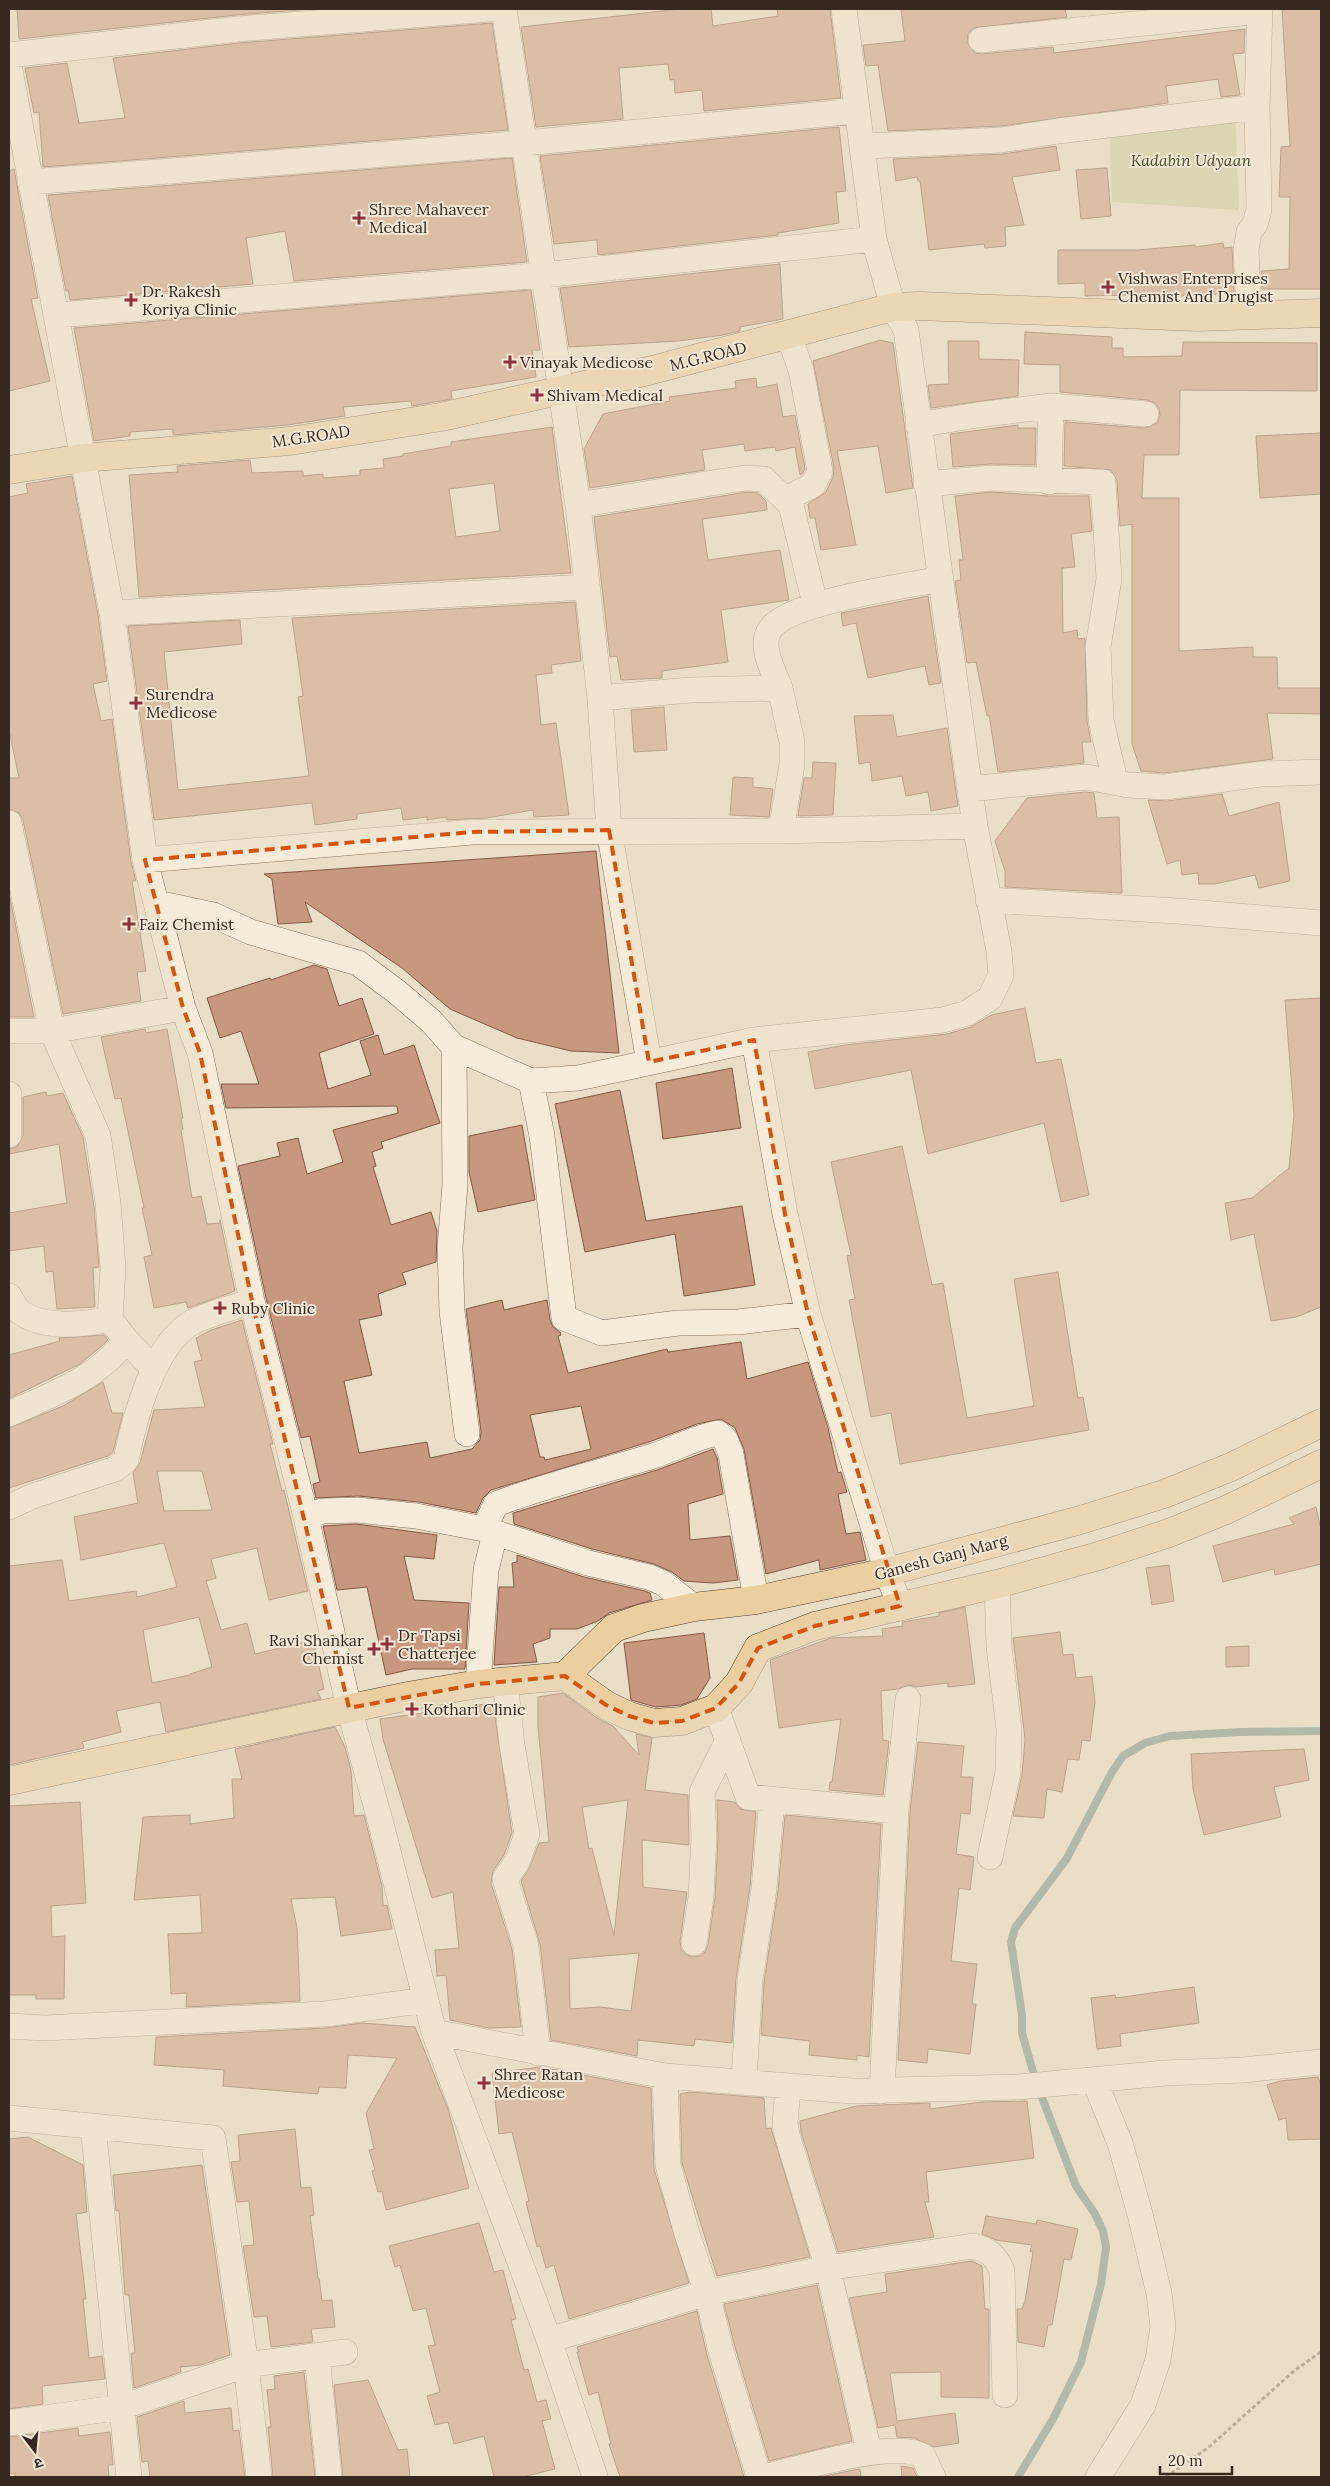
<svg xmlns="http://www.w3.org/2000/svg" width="1330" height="2486" font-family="Lora,'Noto Sans Devanagari',serif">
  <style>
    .green { fill: #c7c99b }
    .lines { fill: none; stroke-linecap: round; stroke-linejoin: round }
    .stream { stroke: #6f8d83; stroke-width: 8 }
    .building { fill: #c7977f; stroke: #835944; fill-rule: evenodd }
    .minor-casing { stroke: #86705d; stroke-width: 26 }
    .major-casing { stroke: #543f31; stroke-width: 29 }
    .path { stroke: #86705d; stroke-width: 3; stroke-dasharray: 4 2.5; stroke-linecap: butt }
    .minor { stroke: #f7ecd9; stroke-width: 25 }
    .major { stroke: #eccfa1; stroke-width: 28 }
    .marked { fill: none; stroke: #d6540e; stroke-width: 4; stroke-dasharray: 10 6; stroke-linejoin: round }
    .poi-dot { fill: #913139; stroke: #f3e8d5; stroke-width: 2 }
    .labels { text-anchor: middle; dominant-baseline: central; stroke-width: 4; stroke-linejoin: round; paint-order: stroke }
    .park-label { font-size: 16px; font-style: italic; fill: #4b5228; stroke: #f3e8d5 }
    .poi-label { font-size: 16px; fill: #372920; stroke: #f3e8d5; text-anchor: start }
    .street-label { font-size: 16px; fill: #372920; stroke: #f3e8d5 }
  </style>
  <rect width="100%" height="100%" fill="#ebdec6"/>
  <path class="green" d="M1235,111l4,99 -127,-8 -3,-83z"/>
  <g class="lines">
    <path class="stream" d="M1018,2477l35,-58 28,-57 20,-78 5,-37 -3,-16 -8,-17 -19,-28 -40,-104 -14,-49v-18l-11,-73 4,-14 52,-70 45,-86 11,-16 22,-13 25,-7 71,-4 80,-1"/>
  </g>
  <path class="building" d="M17,9h294l-75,6 -217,24z
    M680,9h31l2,17 65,-10 -1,-7h53l11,89 -137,13 -2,-21 -27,3 -1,-14 -4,1 -2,-16 -49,4 4,51 -87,8 -15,-100z
    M901,9h164l2,8 -94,11 -5,6 -1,8 8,11 7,1 71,-7 1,6 191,-24 -1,24 -11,1 7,41 -19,2 -3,-18 -52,7 2,17 -167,23 -113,5 -10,-66 -12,1 -3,-21 42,-4z
    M1282,9h39v280h-59l-1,-18 28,-2 1,-72h-11l2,-50 9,-1z
    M492,23l16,107 -465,37 -4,-55 -5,1 -9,-45 42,-5 12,60 46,-5 -12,-60 126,-15z
    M839,127l7,64 -10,1 3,31 -61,10v2l-180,20 -1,-15 -43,4 -14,-88z
    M1056,146l4,24 -48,7 12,48 -19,2 1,19 -21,2 -1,-4 -55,6 -9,-69h-2l-1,-4 -21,4 -3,-22 110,-5z
    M512,158l15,104 -233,19 -9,-50 -39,7 7,46 -183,16 -2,-10 -2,1 -18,-96z
    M1107,168l4,48 -30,3 -5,-49z
    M14,169l24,129 -7,1 19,82 -41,10v-220z
    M1223,243l1,5 8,-1 2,45 -41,5 -1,-2 -12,1v-2l-95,2v-13l-27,1v-34h80l57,-5 1,2z
    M780,264l3,55 -43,8v4l-17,4 -44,6 -110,6 -9,-59z
    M531,290l9,60h-8l4,27 -85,14 1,8 -40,7 -1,-5 -68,6 2,9 -57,9 -115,10v-6l-43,3v4l-36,5 -20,-113z
    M1025,332l87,5v11h11v9l59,-1 1,-14 134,1v48l-137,-1 -1,65h-35l-2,43h37v153l74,-4v10h24l1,31h43v26l-54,-1 6,46 -109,14 -23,-2 -9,-27v-220l-12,2 -3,-45 -6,-11 -47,-4 1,-44 80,6 12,-5 3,-7 -1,-8 -4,-5 -8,-3 -87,-8v-27l-36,-1z
    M880,340l13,3 20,145 -27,5 -8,-47 -41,5 19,94 -35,5 -6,-32h-5l-2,-14 18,-12 7,-15 1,-9 -21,-107z
    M948,341h31v18l40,1 -1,36 -87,12 -3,-23 21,-1z
    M756,378l1,10 20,-4 6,33 12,-2 10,54 -3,5 -2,1 -5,-28 -19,4 -1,-4 -30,4 -1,-7 -42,6 3,20 -115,18 -6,-39 19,-35 67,-13 -1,-4 67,-9 -1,-7z
    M1018,425v3h18l-1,37 -44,-1 -38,3 -3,-33z
    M552,427l19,146 -432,24 -10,-122 49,-3 -1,-6 73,-6 2,13 51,-2v5l20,-2v4l37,-3v-5l24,-2 -1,-9 20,-3v-2l48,-8v-4zM494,483l6,48 -44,6 -7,-48z
    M1321,433v61l-61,4 -4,-62z
    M72,476l26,139 9,66 -14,3 8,37 11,-2 19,143 5,19h-4l14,90 -9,1 4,29 -78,13 -40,-194 -4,-7 -10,-4v-31h10l-10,-48v-233l19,-4 -2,-9z
    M747,492l11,1 8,8 1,9 -65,9 6,41 72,-10 9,50 -68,10 7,52 -66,9v7l-41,2 -4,-24 -7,1 -16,-140z
    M991,492l58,4h40l3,35 -21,3 4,33 -13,1 1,65 14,-3 1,9 7,-1 2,83 4,21h-9l2,21 -86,9 -9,-57 -2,1 -11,-54 -9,1 -12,-82 6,-1 -2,-20h4l-8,-64z
    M928,596l13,87 -12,2 -4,-19 -57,12 -12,-55 -13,3 -2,-13z
    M575,602l6,59 -30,4 1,8 -16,2 5,50 15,-2 13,92 -35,2 -1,-7 -46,8 -40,2 -1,-3 -19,3v-3l-24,3 -2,-12 -44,6v5l-42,6 -3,-22 -158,17 -26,-194 112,-6 2,24 -78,8 14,138 131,-14 -11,-79 5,-1 -11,-78z
    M664,707l3,43 -33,2 -3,-42z
    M893,715l4,22 50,-9 11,78 -27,5 -3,-19 -22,4 -4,-20 -30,5 -2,-19 -11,2 -5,-48z
    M813,762l23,1 -3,52 -35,1 6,-38h8z
    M733,777l20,1v9l20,2 -4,28 -39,-2z
    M1085,792l9,1 3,25 22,-1 3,76 -117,-6v-16l-10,-30 32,-43z
    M1222,794l7,22 50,-14 11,79 -31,7 -4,-13 -40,9h-16l-1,-11 -16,2 -2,-15 -13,4 -19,-64 19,1z
    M596,851l23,202 -48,-2 -54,-13 -67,-29 -48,-41 -97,-66 7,20 -34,2 -6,-45 -8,-5z
    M9,893l25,124h-25z
    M314,965l13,4 12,37 23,-8 12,36 -55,19 9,36 43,-14 -11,-34 18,-6 6,20 30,-10 26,78 -59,19 2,6 -11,4 4,14 -3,1 18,58 40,-13 6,19 -1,31 -34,11 4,11 -28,10 4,21 -23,5 13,55 -28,6 15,72 68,-11 3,16 42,-9 8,-9 1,-8 -15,-123 36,-9 2,10 43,-10 3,20 3,7 7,5 1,3 -3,1 10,37 99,-24 1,3 73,-10 6,37 61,-17 20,66 10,45 3,-1 6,20 -9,2 8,40 14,-2 6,28 -46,10 -1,-10 -53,14 -22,-125 -9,-21 -14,-9 -24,5 -48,18 -158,48 -8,8 -7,15 -57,-11 -61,-6 -42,2 -3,-14 7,-2 -10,-46 -9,2 -35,-140 -28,-132 42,-10 -3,-13 21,-5 9,36 36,-12 -10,-32 65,-17 -1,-7 -171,2 -5,-24h38l-18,-53 -21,7 -13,-40 63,-20 1,2zM581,1406l10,43 -46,11 -1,-3h-4l-10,-42z
    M1321,998v309l-25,10 -25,4 -17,-87 -23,6 -6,-37 27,-5 37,-30 5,-53 -9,-115z
    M1025,1008l11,55 25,-4 28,136 -28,7 -17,-79 -116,31 -17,-84 -96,19 -7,-37 37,-7 102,-11 24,-7 20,-12z
    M145,1029l1,4 21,-4 16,89 -2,1 2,10 -2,1 11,68 9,-2 6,28 13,-1v-3l15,71 -47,17 -2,-6 -32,6 -10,-51 8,-2 -10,-47h2l-23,-110 -6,1 -14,-62z
    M732,1068l9,60 -78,11 -7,-56z
    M620,1090l26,131 96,-15 13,79 -71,11 -9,-62 -90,18 -30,-148z
    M46,1092l1,4 16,-3 20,44 11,70 5,60 -6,1 2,39 -38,2 -4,-38 -7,1 -2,-26 -35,5v-38l58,-10 -8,-59 -50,10v-5l8,-2 6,-12v-38z
    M522,1125l13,75 -57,12 -9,-40v-36z
    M902,1146l30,139 11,-2 24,135 67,-12 -20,-127 44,-7 20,126 5,-1 6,33 -189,34 -9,-51 -20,4 -22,-117 6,-1 -8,-43 4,-1 -20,-93z
    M242,1320l31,124h-3l12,47 2,-1 24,101 -39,9 -12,-52 -46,11 5,19 -10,3 15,49 26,-7 8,31 58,-14 11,49 -7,2 4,8 -155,33 -6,-30 -44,9 5,21 -39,10 2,6 -75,17v-199l53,-6 7,41 67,-10 1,6 40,-10 -13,-44 -83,17 -7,-43 64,-14 -5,-30 7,-10 14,-53 51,-3 -11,-45 8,-2 -6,-22 15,-8zM157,1471h45l10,39 -48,1zM199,1617l13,50 -22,7v1l-38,8 -9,-53z
    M104,1335l4,5 -4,4 -24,20 -70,34 -1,-43 51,-14 -1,-3z
    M103,1382l9,31h11l-10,39 -5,4 -99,32v-60l54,-22z
    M713,1449l4,9 6,36 -35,10 2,36 40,-4 8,44 -25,3 -29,-2 -12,-9 -18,-8 -62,-15 -78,-25 -1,-11 144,-43z
    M1316,1507l5,23v34l-46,11 -1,-6 -51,13 -10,-36 81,-22 -5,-6z
    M356,1524l81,11 -3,24 -30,-3 10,44 55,3 -4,66h-53l-26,6 -19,-88 -30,3 -14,-64z
    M517,1555l67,22 61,14 5,2 2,7 -43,13 -11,8 -21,8h-27v9l-17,6 4,18 -43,3 5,-78h15l-2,-24 5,-1z
    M1169,1565l5,36 -22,4 -6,-37z
    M965,1607l10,77 -27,3v-4l-32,4 -7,-2 -11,4 -17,2 2,49 6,1 -6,54 -54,-5 1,-8h2l9,-63 -62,9 -9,-68 61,-22 52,-2 -1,-7 21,-3 -1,-4 37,-6v-3z
    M1060,1632l3,23 10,-1 3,24 16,-2 3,26 -5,39 -8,-1 -3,20 -11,-1 -6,33 -15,-3 -3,29 -31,-2 9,-41 3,-36 -12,-101z
    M704,1633l6,45 -13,21 -16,6 -25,2 -25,-7 -7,-57z
    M1249,1646v20l-23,1v-20z
    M563,1693l34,25 16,8 26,29 -3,-21 16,4 -7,52 43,5 1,50 -47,-5 1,47 44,5 -7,49 1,8 4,5 7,3 8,-1 5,-4 3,-7 7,-47 3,-60 -1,-38 18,2 5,7 16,3 -6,75 -14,91 -4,65 -37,-4 -1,7 -56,-6 -1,16 -86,-16 -11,-96 -19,-63 9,-14 9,-24 10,-1 -11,-116v-29zM628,1800l-14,136 -22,-88 -3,1 -7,-42zM639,1953l-8,58 -31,-4 -30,2 -1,-50z
    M493,1703l19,130 -8,22 -11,16 -2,12 21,66 9,78 -32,1 -39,-8 -4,-45 -9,1 -2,-26 24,-2 -6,-56 -21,6 -49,-159 -3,-20z
    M335,1727l10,20 6,23 3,46 10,-1 18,71 1,20 4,-1 5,24 -51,7 -6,-39 -44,2 6,29 3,73 -114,6 1,-14 -16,1 -3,-60 34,-1 -2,-38 -66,5 9,-83 47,-2v9l44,-6 -2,-39h10l-7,-30z
    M918,1742l46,4 -3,31h12l-3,37 -9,-1 -5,41 18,3 -4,33 -11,-2 -8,73 26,3 -5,40h4l-6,50 -42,-5 -1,14 -29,-3 12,-248z
    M1304,1749l5,31 -35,7 7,30 -77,18 -11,-46 -2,-35z
    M80,1802l6,101 -35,3 1,31 13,-1 -1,63h-28v-4h-27v-189z
    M785,1815l96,9 -12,233 -12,-2v5l-48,-5 1,-14 -49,-6 3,-53 14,-91z
    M1194,1987l5,36 -79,11 1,12 -24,3 -6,-51 24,-3 1,3z
    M362,2023l53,4 33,82 21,79 -83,22 -4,-19 -4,1 -6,-21 3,-1 -6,-20 5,-1 -8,-36 31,-55 -49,-3 -2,33 -27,-1 -1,7 -95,-8 1,-16 -70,-5 2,-28 170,-9z
    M541,2067l110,21 3,81 35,114 -120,36 -15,-54 -8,3 -6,-22 -3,1 -11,-45 3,-1 -17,-69 -13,2 -7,-61z
    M1318,2077l3,9v53l-33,1 -2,-22 -7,2 -12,-35 13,-4z
    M690,2092l74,6 2,31 5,-1 39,129 -93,19 -35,-113 -2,-69z
    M1027,2101l7,57 -108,14 3,30h-4l9,35 -96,15 -37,-120 -1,-11 56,-15 74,-3v6l52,-7z
    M295,2129l6,59 10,-1 3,28 -4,1 8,62h1l3,23 10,-1 3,27 -24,2 2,13 -42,5 -4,-31 -13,1 -11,-71 11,-1 -5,-44 -12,1 -6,-40 9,-1 -2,-26z
    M28,2137l55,28 4,47 -11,2 10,85h-3l2,19 4,40 13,-2 3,23 -63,7 1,18 -34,5v-270z
    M202,2165l28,190 -29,10 -21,2 1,5 -47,16 -3,-35h4l-6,-58h-4l-6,-85 -3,1 -3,-36z
    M986,2216l50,8 1,-4 41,9 -7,31 -7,-1 -12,66h-4l-4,22 -26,-5 -1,-33h5l3,-8 8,-49 -3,-1 2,-6 -36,-5 -14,-6z
    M479,2223l15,49 9,-2 13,49 -5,1 13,50 4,-1 9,33 9,-2 5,19 -9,2 13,48 -32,8h-29l-10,-41 -30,8 -6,-22 -13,3 -8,-29 13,-4 -12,-46 7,-1 -9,-37 -13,3 -13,-46 -5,2 -6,-21z
    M972,2261l10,5 3,43h4v89l-48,-1v-25l-51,1 7,48 58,-8 4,30 -25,4 -20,-9 -17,-1 -2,-12 -17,3 -29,-130 38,-6 -2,-18z
    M817,2285l35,156 -83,20 -34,-114 -11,-43z
    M697,2311l10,44 37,122h-124l-11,-33h2l-13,-52 -9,3 -12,-43h2l-2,-5z
    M304,2372l11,105h-42l-5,-50h3l-4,-37 8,-1 -1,-13z
    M368,2380l30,70 9,-1 3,28h-67l-9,-92z
    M184,2401l1,12 46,-5 2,23 6,-1 6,47h-95l-2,-16 -6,1 -5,-45z
    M78,2428l1,8 31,-4 3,33h-5l1,12h-94v-4l-5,1 -1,-37z
    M901,2466l12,2 4,9h-15z
    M860,2469l1,8h-41l29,-6z"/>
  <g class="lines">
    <defs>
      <path id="minor" d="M504,9l74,496 22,193 9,132 40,232
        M981,40l279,-29
        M9,55l229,-26 252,-20
        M9,65l103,548 33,247 38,148 17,45 52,248 54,216 43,191 32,116 53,208 115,308 46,137
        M864,146l138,-6 56,-9 199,-24
        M30,182l495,-39 331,-32
        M58,315l485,-40 331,-36
        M1249,315l-3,-65 3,-18 6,-8 4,-14 -2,-103 3,-98
        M918,425l59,-10 74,-9 95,8
        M1049,482l2,-76
        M926,484l65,-6 112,4 6,97 -11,68 3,73 14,61
        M786,499l27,-14 7,-14 -19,-101 -12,-34
        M578,505l140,-23 28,-4 18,1 27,26 24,99
        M112,613l475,-26
        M780,688l12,54v22l-11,67
        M600,698l90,-8 90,-2c-6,-16 -19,-38 -12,-55 13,-31 139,-47 173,-54
        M970,789l116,-12 42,8 37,2 96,-13 60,-2
        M9,823l43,208 46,105 10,67 5,65 -3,51
        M145,860l328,-28 308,-1 194,-5
        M988,900l189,11 144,12
        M157,903l56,12 38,17 107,31 39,29 34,29 23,26 77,34 47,-3 176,-38 189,-20 24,-7 23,-15 11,-23 -2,-24 -24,-125 -69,-496 -13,-23 -19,-68 -30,-230
        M9,1031h43l131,-23
        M754,1040l31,174 23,100 79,258 13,34
        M454,1047l1,138 -5,62 2,64 15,123
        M531,1081l11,55 22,182 38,15 76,-10 60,-1 70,-8
        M9,1094v41
        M9,1296c3,5 7,13 11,16 24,17 63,13 90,7l16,21 28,29
        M9,1414c41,-19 89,-35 117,-74
        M9,1507l24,-11 82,-27 11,-9c8,-40 27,-114 65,-137 18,-10 42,-15 61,-22
        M306,1517l16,-6 35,-1 59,6 68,13 104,34 61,14 14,6 31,24
        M484,1529l12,-25c52,-20 105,-32 157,-48 22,-7 42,-19 65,-23l7,6 6,15 25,146
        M505,1681l7,64 15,89 -10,28 -12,17 21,67 12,107
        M478,1684l8,-114 9,-37
        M716,1708l32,89 148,14
        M990,1857l18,-85 1,-43 -10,-82 -2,-63
        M694,1943l7,-46 3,-60 -2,-45 26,-52
        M9,2026l36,2 280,-14 101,-14
        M434,2032l231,44 186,15 167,-4 147,-14 78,-3 78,-8
        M665,2076l3,89 19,69 20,59 14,58 38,126
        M1094,2080l26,63 20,71 19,79 4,34 -5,33 -15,45 -45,72
        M744,2081l6,-101 14,-91 8,-89
        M788,2087l-3,37 2,11 41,133 41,184
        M882,2091l14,-280 12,-112
        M9,2118l204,20 33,227 13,112
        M93,2126l36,351
        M549,2340l158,-47 121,-25 145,-22c16,4 23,10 29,25l3,124
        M317,2356l12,121
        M9,2423l113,-16 124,-42 99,-13
        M765,2477c34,-9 130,-38 158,-21l10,21"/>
      <path id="major" d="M9,470l74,-12 207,-17 151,-24 207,-46 245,-64 27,-1 277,11 124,-4
        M565,1676l49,-48 29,-10 51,-11 62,-7 131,-28 190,-51 87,-27 67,-27 90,-44
        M9,1781l399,-85 70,-12 87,-8 41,29 23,11 25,7 28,-2 34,-13 23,-25 19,-35 57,-22 182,-42 105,-29 67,-22 57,-23 95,-46"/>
    </defs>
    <use href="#minor" class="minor-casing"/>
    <use href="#major" class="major-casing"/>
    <path class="path" d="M1166,2477l43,-30 86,-77 26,-18"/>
    <use href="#minor" class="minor"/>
    <use href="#major" class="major"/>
  </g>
  <path d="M0 0H1330V2486H0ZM609,830l40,232 105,-22 31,174 23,100 92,292 -85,20 -57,22 -19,35 -23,25 -34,13 -28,2 -25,-7 -23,-11 -41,-29 -87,8 -129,24 -97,-407 -52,-248 -17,-45 -38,-148 328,-28z" fill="#ebdec6" fill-opacity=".55" fill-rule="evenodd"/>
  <path class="marked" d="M609,830l40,232 105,-22 31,174 23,100 92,292 -85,20 -57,22 -19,35 -23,25 -34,13 -28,2 -25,-7 -23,-11 -41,-29 -87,8 -129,24 -97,-407 -52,-248 -17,-45 -38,-148 328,-28z"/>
  <g class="poi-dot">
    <path d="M356.5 210.5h5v5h5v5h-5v5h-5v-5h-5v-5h5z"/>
    <path d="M1105.5 279.5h5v5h5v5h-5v5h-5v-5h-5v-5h5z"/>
    <path d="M128.5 292.5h5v5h5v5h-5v5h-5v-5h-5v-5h5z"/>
    <path d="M507.5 354.5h5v5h5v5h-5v5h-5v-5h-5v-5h5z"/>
    <path d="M534.5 387.5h5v5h5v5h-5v5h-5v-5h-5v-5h5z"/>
    <path d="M133.5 695.5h5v5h5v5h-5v5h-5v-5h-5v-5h5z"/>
    <path d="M126.5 916.5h5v5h5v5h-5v5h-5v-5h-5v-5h5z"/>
    <path d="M217.5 1300.5h5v5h5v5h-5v5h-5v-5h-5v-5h5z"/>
    <path d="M384.5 1636.5h5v5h5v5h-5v5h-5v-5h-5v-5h5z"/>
    <path d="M371.5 1641.5h5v5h5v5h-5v5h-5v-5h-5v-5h5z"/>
    <path d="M409.5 1701.5h5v5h5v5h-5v5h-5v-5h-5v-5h5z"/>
    <path d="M481.5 2075.5h5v5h5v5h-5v5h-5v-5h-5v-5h5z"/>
  </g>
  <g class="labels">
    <g class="park-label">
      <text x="1191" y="160">Kadabin Udyaan</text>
    </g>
    <g class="poi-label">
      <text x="369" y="209">Shree Mahaveer<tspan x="369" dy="18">Medical</tspan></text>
      <text x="1118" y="278">Vishwas Enterprises<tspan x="1118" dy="18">Chemist And Drugist</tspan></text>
      <text x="142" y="291">Dr. Rakesh<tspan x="142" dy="18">Koriya Clinic</tspan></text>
      <text x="520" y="362">Vinayak Medicose</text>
      <text x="547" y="395">Shivam Medical</text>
      <text x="146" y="694">Surendra<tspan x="146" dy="18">Medicose</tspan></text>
      <text x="139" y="924">Faiz Chemist</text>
      <text x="231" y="1308">Ruby Clinic</text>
      <text x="398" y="1635">Dr Tapsi<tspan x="398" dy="18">Chatterjee</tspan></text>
      <text x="364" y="1640" text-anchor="end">Ravi Shankar<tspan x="364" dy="18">Chemist</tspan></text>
      <text x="423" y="1709">Kothari Clinic</text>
      <text x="494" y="2074">Shree Ratan<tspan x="494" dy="18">Medicose</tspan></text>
    </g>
    <g class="street-label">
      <text transform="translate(708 356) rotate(-14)">M.G.ROAD</text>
      <text transform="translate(311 436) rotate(-8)">M.G.ROAD</text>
      <text transform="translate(941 1557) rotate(-15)">Ganesh Ganj Marg</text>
    </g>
  </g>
  <rect width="1330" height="2486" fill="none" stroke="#372920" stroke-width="20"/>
  <g transform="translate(35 2451) rotate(164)" stroke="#f3e8d5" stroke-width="4" paint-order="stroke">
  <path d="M0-4L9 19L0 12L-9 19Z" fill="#372920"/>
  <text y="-8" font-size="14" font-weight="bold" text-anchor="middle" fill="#372920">उ</text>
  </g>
  <path d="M1160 2466v8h72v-8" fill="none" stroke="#372920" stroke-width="2.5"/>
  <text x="1168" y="2466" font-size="15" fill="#372920" stroke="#f3e8d5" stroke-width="4" paint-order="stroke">20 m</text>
</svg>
